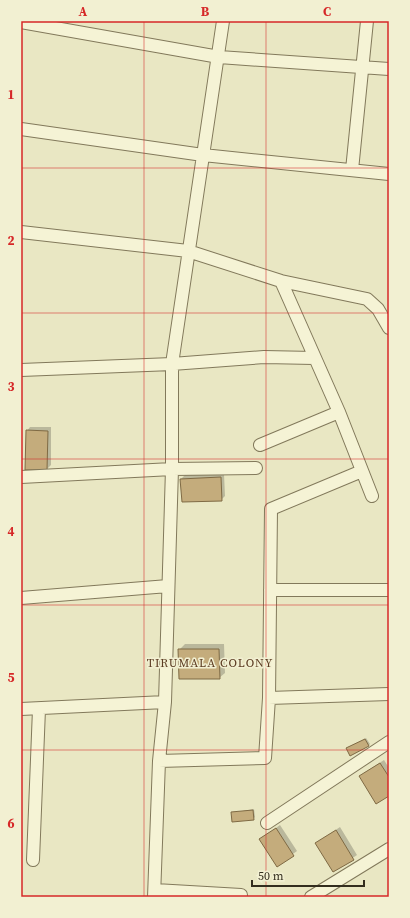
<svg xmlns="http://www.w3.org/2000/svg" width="410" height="918" font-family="'Source Serif 4',serif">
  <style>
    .shadow { fill: #0003 }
    .building { fill: #c4ac7c; stroke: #7f6a44 }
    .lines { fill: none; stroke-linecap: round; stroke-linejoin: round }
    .street-casing { stroke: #82795b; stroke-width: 14 }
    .street { stroke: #f5f3d5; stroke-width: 12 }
    .grid { fill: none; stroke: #d62828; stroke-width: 1; stroke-opacity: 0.55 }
    .labels { text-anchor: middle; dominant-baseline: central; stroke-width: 3; stroke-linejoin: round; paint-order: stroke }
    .neighbourhood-label { font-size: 12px; letter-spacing: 1px; fill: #5c3c22; stroke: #f2f0d2 }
    .neatline { fill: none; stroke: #d62828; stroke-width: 1.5 }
    .grid-label { font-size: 13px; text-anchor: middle; font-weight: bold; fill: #d62828 }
  </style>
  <rect width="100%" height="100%" fill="#e9e7c3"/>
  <path class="shadow" d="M30,427h21v38l-4,4 -20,-38z
    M224,474l1,22 -4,4 -40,-21 4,-4z
    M185,644h39l1,29 -6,5 -40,-28z
    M366,738l4,6 -2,2 -19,1z
    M384,760l5,8v27l-25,-22z
    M254,809l1,8 -2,2 -21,-6z
    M280,825l17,26 -19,14 -17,-26z
    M340,827l17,28 -23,16 -18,-28z"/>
  <path class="building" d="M26,430l22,1 -1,39h-22z
    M221,477l1,24 -40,1 -2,-23z
    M178,649h41l1,30h-41z
    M365,739l4,7 -19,10 -4,-8z
    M380,763l9,14v19l-13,8 -17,-28z
    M253,810l1,10 -22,2 -1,-10z
    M276,828l18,28 -17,11 -18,-28z
    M336,830l18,30 -21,12 -18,-29z"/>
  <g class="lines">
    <defs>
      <path id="street" d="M223,21l-51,343v105l84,-1
        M21,22l198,35 170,12
        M21,129l182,26 186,19
        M352,170l15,-149
        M21,232l167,19 93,30 86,18 11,10 11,19
        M281,281l58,131 33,84
        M21,370l151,-6 92,-7 50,1
        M260,445l79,-33
        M21,477l151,-8 -7,233 -6,59 -5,136
        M270,590h119
        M21,598l147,-12
        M269,698l120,-4
        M21,709l144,-7
        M159,761l106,-3 4,-60 2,-189 91,-38
        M267,823l122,-81
        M33,860l6,-151
        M155,890l86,5
        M311,897l78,-48"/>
    </defs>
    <use href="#street" class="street-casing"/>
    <use href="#street" class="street"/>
  </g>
  <path class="grid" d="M144,21v876M266,21v876M21,168h368M21,313h368M21,459h368M21,605h368M21,750h368"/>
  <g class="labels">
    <g class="neighbourhood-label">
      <text x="210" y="663">TIRUMALA COLONY</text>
    </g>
  </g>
  <rect width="410" height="918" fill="none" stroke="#f2f0d2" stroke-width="44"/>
  <path d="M252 880v6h112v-6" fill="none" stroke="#332d1e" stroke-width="2"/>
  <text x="258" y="880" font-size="12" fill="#332d1e" stroke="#f2f0d2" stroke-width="3" paint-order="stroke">50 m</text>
  <rect x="22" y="22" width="366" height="874" class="neatline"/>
  <g class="grid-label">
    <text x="83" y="16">A</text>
    <text x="205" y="16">B</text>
    <text x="327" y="16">C</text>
    <text x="11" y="99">1</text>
    <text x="11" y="245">2</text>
    <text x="11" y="391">3</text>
    <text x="11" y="536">4</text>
    <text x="11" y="682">5</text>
    <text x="11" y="828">6</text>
  </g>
</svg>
